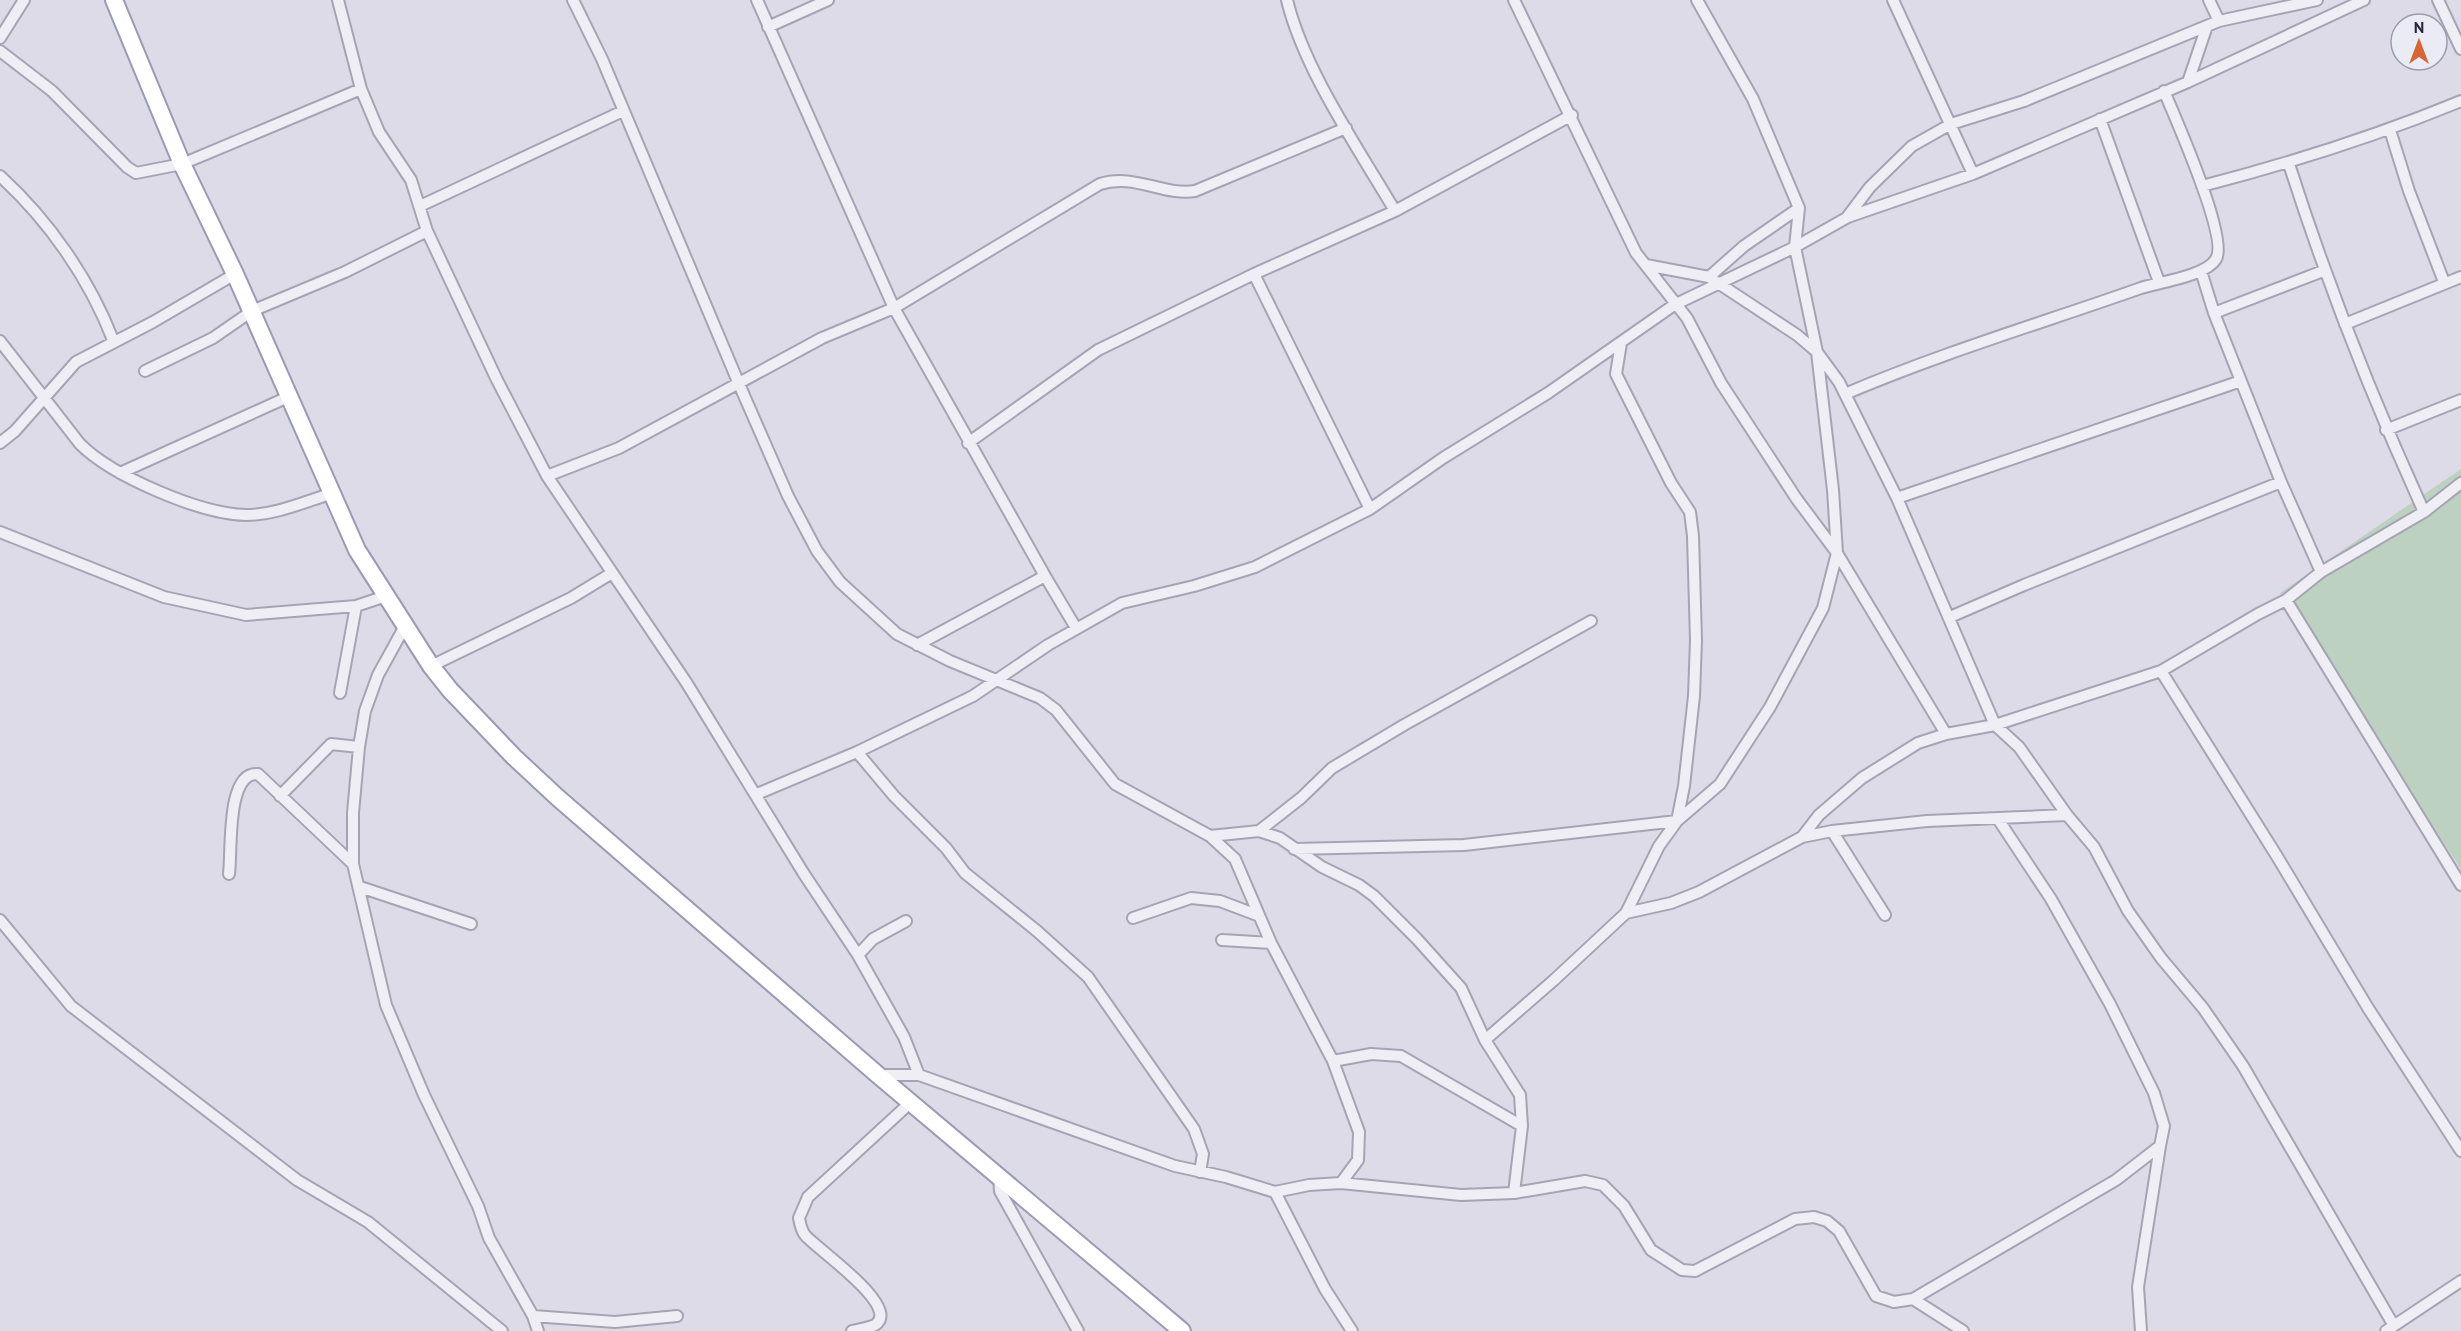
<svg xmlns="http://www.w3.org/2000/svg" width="2461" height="1331" font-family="'PT Sans',sans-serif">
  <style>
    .green { fill: #bcd1c0 }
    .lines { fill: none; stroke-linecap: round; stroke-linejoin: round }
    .minor-casing { stroke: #a6a4b4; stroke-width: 14 }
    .primary-casing { stroke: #9b9ab3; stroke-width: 20 }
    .minor { stroke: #efeef5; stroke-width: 10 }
    .primary { stroke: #fff; stroke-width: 16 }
  </style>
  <rect width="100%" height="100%" fill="#dcdbe7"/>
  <path class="green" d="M2461,469v400l-181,-276z"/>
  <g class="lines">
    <defs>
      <path id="minor" d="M338,0l23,89 18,43 32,48 16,51 70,149 50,96 139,206 118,192 54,81 46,82 15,38
        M573,0l29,59 137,325 49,112 29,55 23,31 57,52 53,27 90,37 16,12 59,74 95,52 25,23 36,84 62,118 26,71 -1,28 -17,23
        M757,0l137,308 151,268 -128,69
        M1287,0c17,70 71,148 108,211
        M1514,0l122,253 51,65 34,65 75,115 41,55 109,181
        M1697,0l56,99 46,109 -4,39 22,105 22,30 58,116 98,227 24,22 48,68
        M1893,0l80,174
        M2209,0l10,21
        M2438,0l23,49
        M768,27l60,-27
        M0,38l24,-38
        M0,51l52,40 75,76 9,6 46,-9 179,-75
        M2188,82l19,-56
        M2100,119l59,163
        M2390,130l19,61 35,91
        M2289,164c38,119 83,234 135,348
        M0,176c49,45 89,102 113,164
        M2202,186c89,-23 174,-50 259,-85
        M420,206l203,-95
        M1848,216l22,-29 42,-41 39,-22 73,-23 195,-80 98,-21
        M2201,271l13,42
        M1254,274l116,235
        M1709,277l35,-31 55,-38
        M2345,324l116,-47
        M0,341l80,103c32,32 120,70 166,71 29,0 58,-13 84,-21
        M145,371l68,-33 39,-27 93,-39 82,-41
        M1845,394c96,-41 197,-71 296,-106 19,-6 65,-12 75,-29 13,-20 -41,-142 -52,-168
        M2386,430l75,-30
        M0,443l15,-12 61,-69 77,-40 82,-48
        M968,443l130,-93 156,-76 141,-63 177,-96
        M120,473l168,-76
        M547,476l72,-28 203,-110 72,-30 206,-124c34,-11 63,12 95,7l151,-63
        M1897,498l344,-117
        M0,532l164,65 82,18 110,-9 30,-10
        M2321,572l-40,-90 -67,-169 109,-42
        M1045,576l31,52
        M2286,600l175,285
        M1950,617l74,-32 257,-103
        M405,626l-27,49 -13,36 -6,36 -6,66v51l33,141 38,90 54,111 11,32 44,78 5,15
        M431,666l140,-68 41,-25
        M2161,671l117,187 90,150 93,143
        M340,693l16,-87
        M857,752l37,44 52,52 19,25 72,58 51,46 106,152 9,25 -3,18
        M757,794l100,-42 116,-56 75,-51 74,-42 72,-17 61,-19 115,-58 73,-51 105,-65 126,-88 121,-58 53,-30 125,-43 215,-92 176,-82
        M280,796l51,-52 28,3
        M1259,831l42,-33 31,-30 72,-43 187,-104
        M1832,831l53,84
        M1210,836l49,-5 21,7 42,29 37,18 15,11 43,43 44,49 24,52 35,55 2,31 -8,67
        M1802,837l17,-22 43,-37 56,-35 28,-9 49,-9 166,-54 97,-57 28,-14 35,-28 103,-60 37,-29
        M1294,849l170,-4 213,-24 43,-37 50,-77 53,-99 14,-55 -4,-63 -16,-138 -20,-17 -88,-58 -63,-12
        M229,874c3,-24 -3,-103 29,-100l95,90
        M360,887l111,37
        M1626,913l45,-10 28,-11 103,-55 30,-6 95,-10 140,-6 27,32 34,64 33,47 42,50 40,58 151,260
        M1133,918l58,-20 29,3 37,14
        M0,920l71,86 226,174 71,42 134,109
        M1222,940l49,3
        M858,955l15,-16 33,-18
        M1485,1040l69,-60 72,-67 33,-67 18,-25 7,-35 10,-90 2,-56 -3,-104 -3,-24 -19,-29 -55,-109 5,-31
        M1333,1061l38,-7 30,2 121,70
        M878,1075h41l256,91 51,11 49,15 34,-7 32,-2 120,12 53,-2 71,-12 18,4 21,21 27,44 31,20 13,1 100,-52 19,-2 13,4 12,10 37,65 18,6 19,-3 203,-119 44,-34 4,-20 -10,-33 -44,-89 -59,-105 -53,-80
        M999,1177l1,14 78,140
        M1275,1192l50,97 27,42
        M1913,1299l50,32
        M533,1316l82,6 62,-6
        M852,1331c7,-2 17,-3 23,-6 28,-18 -61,-78 -70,-90 -4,-5 -5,-11 -6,-17l9,-21 103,-95
        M2141,1331l-3,-44 22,-141
        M2386,1331l75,-50"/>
      <path id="primary" d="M114,0l68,164 53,110 122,276 74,116 19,24 64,67 43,40 321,278 304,256"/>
    </defs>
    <use href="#minor" class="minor-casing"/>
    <use href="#primary" class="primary-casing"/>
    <use href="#minor" class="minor"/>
    <use href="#primary" class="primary"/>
  </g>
  <g transform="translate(2419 42)"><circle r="28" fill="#ebebf5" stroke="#9d9cac" stroke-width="1.5"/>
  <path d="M0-4.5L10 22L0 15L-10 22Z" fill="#d66636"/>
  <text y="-9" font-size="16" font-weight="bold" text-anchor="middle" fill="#27253e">N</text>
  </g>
</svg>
